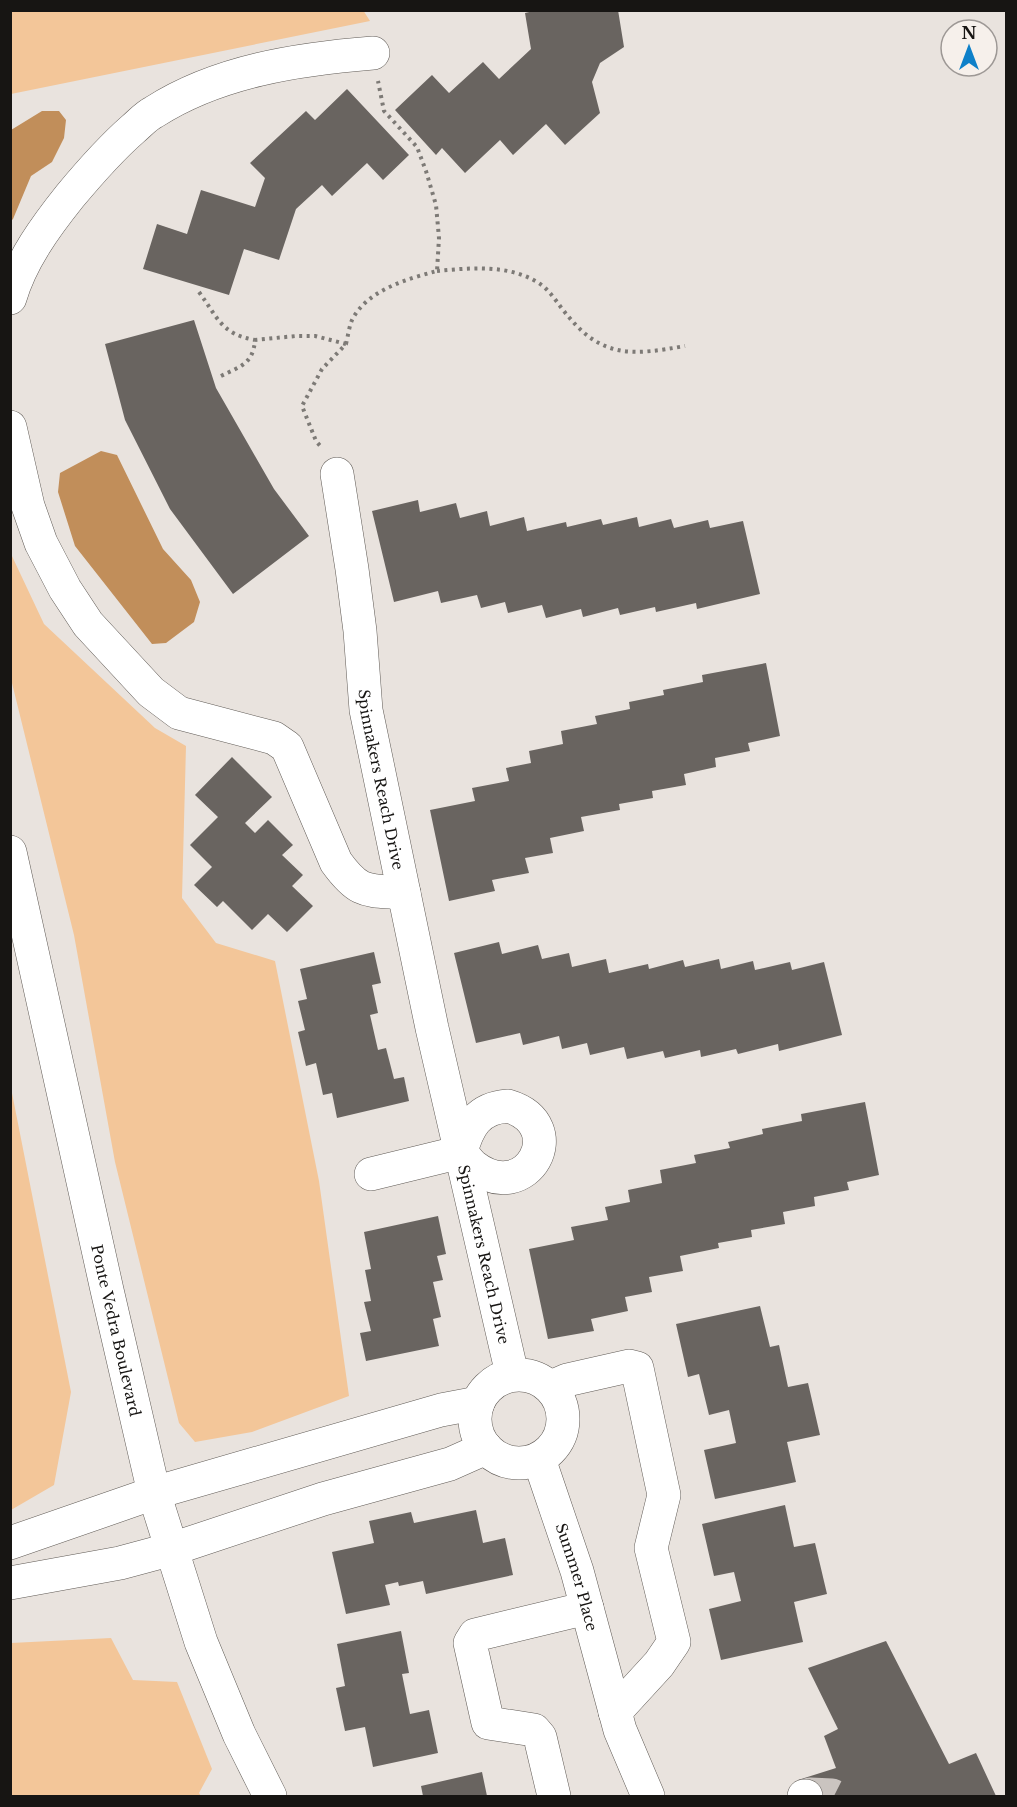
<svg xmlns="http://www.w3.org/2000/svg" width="1017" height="1807" font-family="'Libre Baskerville',serif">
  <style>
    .green { fill: #f3c699 }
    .water { fill: #c18e5a }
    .building { fill: #696460 }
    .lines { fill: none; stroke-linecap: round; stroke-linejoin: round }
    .minor-tunnel { stroke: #cac4c0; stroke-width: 33; stroke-dasharray: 33 16; stroke-linecap: butt }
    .minor-casing { stroke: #605b56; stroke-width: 34 }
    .path { stroke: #7d7a76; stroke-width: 4; stroke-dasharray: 3 4.5; stroke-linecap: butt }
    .minor { stroke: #fff; stroke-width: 33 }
    .labels { text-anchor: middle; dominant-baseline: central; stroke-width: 6; stroke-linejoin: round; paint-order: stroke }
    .street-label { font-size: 15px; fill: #171513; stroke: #f6f0eb }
  </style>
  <rect width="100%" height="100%" fill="#e9e3de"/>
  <path class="green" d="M363,10l7,11 -359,73v-83z
    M11,554l33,70 111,104 31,18 -4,152 34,45 59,18 44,220 30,215 -97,36 -57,10 -16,-19 -64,-261 -41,-227 -63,-256z
    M11,1088l60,304 -17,93 -43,25z
    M111,1638l22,42 44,2 35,87 -13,24 2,3h-190v-153z"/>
  <path class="water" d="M42,111h17l7,9 -2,18 -12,24 -21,14 -18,43 -2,2v-91z
    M101,451l16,4 46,94 28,31 9,22 -6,20 -28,21 -14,1 -77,-98 -17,-54 2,-19z"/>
  <path class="building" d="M538,10h80l6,37 -24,16 -8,19 8,31 -35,32 -19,-21 -33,31 -13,-15 -35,33 -23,-25 -6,7 -41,-45 37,-35 17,18 34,-31 16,17 32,-30 -6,-36z
    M347,89l62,66 -26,25 -16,-17 -35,33 -10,-11 -26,24 -17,51 -35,-11 -15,46 -86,-26 14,-45 30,10 14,-44 54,17 10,-29 -15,-15 56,-52 9,9z
    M194,320l22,68 58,101 35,47 -76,58 -63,-85 -45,-89 -20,-76z
    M418,500l2,12 36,-9 4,15 27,-7 3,15 34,-9 3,14 39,-9 1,5 34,-8 2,6 34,-8 2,10 32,-8 3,9 34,-8 2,8 33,-7 17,73 -63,15 -1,-6 -40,9 -1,-5 -35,8 -2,-7 -35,9 -2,-8 -35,9 -4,-13 -34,8 -3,-11 -24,6 -4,-13 -36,8 -3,-12 -44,11 -22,-91z
    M766,663l14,73 -32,7 2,8 -35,7 1,9 -32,7 2,11 -34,6 1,7 -34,6 1,6 -39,7 3,14 -34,7 3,15 -28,5 4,15 -37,7 3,11 -46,10 -19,-91 45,-9 -3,-13 37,-7 -3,-13 25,-5 -2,-12 34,-7 -2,-13 36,-7 -2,-8 35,-7 -1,-7 35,-7 -1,-5 40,-8 -1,-7z
    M232,757l40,40 -27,26 10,10 13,-13 25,25 -11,10 21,20 -11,11 21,20 -26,26 -19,-18 -16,16 -29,-29 -6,6 -23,-22 18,-18 -22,-22 28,-28 -23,-22z
    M499,942l3,12 36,-9 4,14 27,-6 3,14 34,-8 3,14 39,-9 1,5 34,-9 2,7 34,-8 2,10 32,-8 2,9 35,-8 2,8 32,-8 18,73 -63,16 -1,-7 -40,10 -2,-5 -35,8 -1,-7 -35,8 -2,-7 -36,8 -3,-12 -34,8 -3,-12 -25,6 -3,-13 -36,9 -3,-12 -44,10 -22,-90z
    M374,952l7,31 -9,2 6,28 -8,2 8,35 8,-2 8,31 10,-2 5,24 -72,17 -5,-25 -9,2 -7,-32 -10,3 -8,-34 7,-2 -7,-29 9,-2 -7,-30z
    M865,1102l14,73 -32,7 2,8 -35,7 1,9 -32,6 2,12 -34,6 1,7 -34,6 1,5 -39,8 3,15 -34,6 3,15 -27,5 3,14 -37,8 3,12 -46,8 -19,-90 45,-9 -3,-13 37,-7 -3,-13 25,-5 -2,-12 34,-7 -2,-13 36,-7 -2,-8 36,-7 -2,-6 35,-8 -1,-5 40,-8 -1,-7z
    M438,1216l8,38 -9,2 6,24 -10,2 8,35 -8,2 6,27 -73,15 -6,-28 11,-2 -7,-29 7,-1 -6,-31 6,-1 -7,-37z
    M760,1306l10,41 9,-2 9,42 20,-4 12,52 -33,7 9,40 -81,17 -11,-49 32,-7 -7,-33 -20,5 -10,-41 -11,3 -12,-53z
    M785,1505l9,42 21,-4 12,51 -33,8 9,40 -82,18 -12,-51 32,-8 -7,-29 -20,4 -12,-52z
    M476,1510l7,33 22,-5 8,37 -87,19 -3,-13 -24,5 -1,-4 -13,3 5,20 -44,9 -14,-62 42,-9 -5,-22 42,-9 3,11z
    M401,1631l8,42 -7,1 8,40 19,-4 9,43 -65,14 -8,-40 -20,4 -9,-43 9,-2 -8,-42z
    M886,1641l63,123 27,-11 20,43h-190l-8,-16 38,-12 -12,-32 14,-7 -30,-61z
    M482,1772l5,24h-64l-2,-10z"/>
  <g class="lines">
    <path class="minor-tunnel" d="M806,1796l4,-2 22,1 2,1"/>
    <defs>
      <g id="minor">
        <path d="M10,298c11,-38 36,-72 60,-102 20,-24 39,-46 63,-67 7,-6 13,-13 21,-17 64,-41 144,-53 219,-59"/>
        <path d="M10,427l18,79 13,37 24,46 23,35 63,68 28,21 95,25 13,9 49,115c24,33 31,28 68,31"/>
        <path id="s1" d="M337,474l15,95 8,62 6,79 66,318 80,346"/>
        <path id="s2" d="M10,852l97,438 47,203 47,149 38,92 31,62"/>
        <path d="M508,1106c64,19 19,102 -35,60 -4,-4 -8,-9 -12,-14 7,-26 17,-44 47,-46z"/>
        <path d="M371,1174l90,-22"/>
        <circle cx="519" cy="1419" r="44"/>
        <path d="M551,1387l16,-7 62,-14 8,2 27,127 -13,53 23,94 -15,22 -44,48"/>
        <path id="s3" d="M539,1459l38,112 43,159 28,66"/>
        <path d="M10,1543l144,-50 287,-83 37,-7"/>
        <path d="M10,1583l110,-20 52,-14 151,-50 127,-35 36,-16"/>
        <path d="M554,1796l-14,-59 -6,-7 -46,-7 -18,-80 5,-8 112,-27"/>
        <path d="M804,1796h2"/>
      </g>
    </defs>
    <use href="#minor" class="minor-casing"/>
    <path class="path" d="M437,271c33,-3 70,-7 100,11 13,7 21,23 31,34 35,43 66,39 117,30
      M199,292c19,26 22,42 56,48
      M346,344c2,-8 3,-17 6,-24 15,-30 55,-41 85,-49l2,-33 -3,-33 -10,-34 -9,-24 -33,-36 -6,-30
      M221,376c20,-10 32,-12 34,-36l41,-4h19l31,8 -24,25 -20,37 14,35 6,7"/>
    <use href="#minor" class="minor"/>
  </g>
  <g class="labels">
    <g class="street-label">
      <text stroke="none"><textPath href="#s1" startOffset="309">Spinnakers Reach Drive</textPath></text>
      <text stroke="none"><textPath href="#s1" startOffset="795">Spinnakers Reach Drive</textPath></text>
      <text stroke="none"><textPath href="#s2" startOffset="490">Ponte Vedra Boulevard</textPath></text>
      <text stroke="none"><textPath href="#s3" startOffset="124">Summer Place</textPath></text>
    </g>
  </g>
  <rect width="1017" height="1807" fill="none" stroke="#171513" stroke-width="24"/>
  <g transform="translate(969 48)"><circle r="28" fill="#f6f0eb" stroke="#9d9895" stroke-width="1.5"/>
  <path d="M0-4.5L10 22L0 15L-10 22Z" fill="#0e80c9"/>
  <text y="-9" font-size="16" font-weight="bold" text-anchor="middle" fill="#171513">N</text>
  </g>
</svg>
